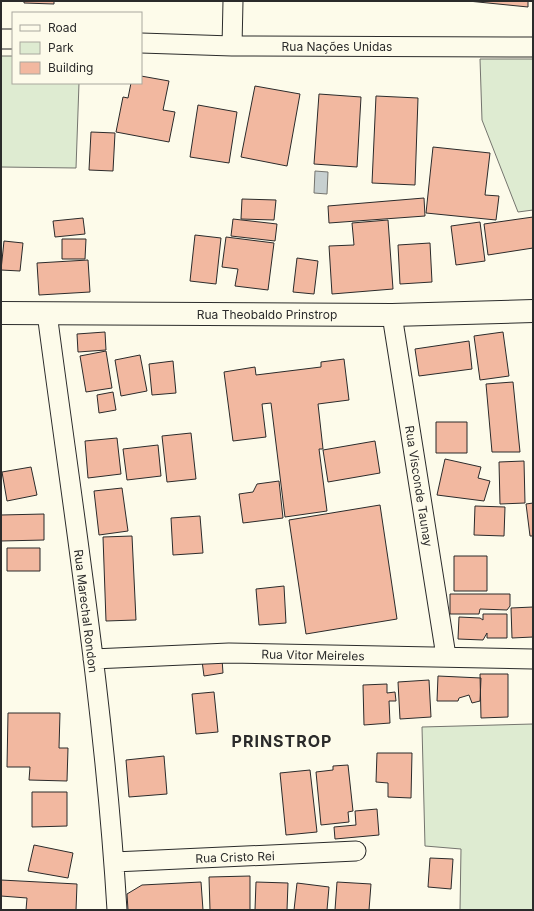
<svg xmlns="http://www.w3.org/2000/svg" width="534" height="911" font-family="Inter,sans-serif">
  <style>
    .green { fill: #deebd1; stroke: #74746e }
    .water { fill: #c7d0d0; stroke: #74746e }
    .building { fill: #f2b8a0; stroke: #2b2b2b }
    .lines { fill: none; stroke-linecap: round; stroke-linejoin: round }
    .street-casing { stroke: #2b2b2b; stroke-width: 21 }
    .secondary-casing { stroke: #2b2b2b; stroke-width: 24 }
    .street { stroke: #fdfbea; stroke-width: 19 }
    .secondary { stroke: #fdfbea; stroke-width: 22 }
    .labels { text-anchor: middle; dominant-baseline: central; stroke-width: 3; stroke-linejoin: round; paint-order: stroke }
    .street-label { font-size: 12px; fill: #2b2b2b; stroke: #fdfbea }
    .district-label { font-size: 16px; font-weight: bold; letter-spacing: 1px; fill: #2b2b2b; stroke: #fdfbea }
  </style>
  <rect width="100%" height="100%" fill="#fdfbea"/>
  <path class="green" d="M1,56h12v27h66l-3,85 -75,-1z
    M480,59h53v151l-15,2 -36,-92z
    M533,724v186h-73l1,-61 -36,-3 -3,-119z"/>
  <path class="water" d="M315,171l13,1 -1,22 -13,-1z"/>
  <path class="building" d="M24,1h30v3l-30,-1z
    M468,1h60v6z
    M141,76l28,5 -6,29 12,2 -6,30 -53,-10 7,-35 5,1 3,-15h10z
    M255,86l45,8 -13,72 -46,-9z
    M319,94l42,3 -4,70 -43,-3z
    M376,96l42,2 -3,87 -43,-2z
    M198,105l39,7 -8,51 -39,-6z
    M91,132l24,1 -2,38 -24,-1z
    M433,147l57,6 -5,42 14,1 -3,24 -70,-7z
    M424,198l1,18 -96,7 -1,-17z
    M242,199l34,1 -2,20 -33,-1z
    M533,217v31l-45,7 -4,-31z
    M83,218l2,16 -30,3 -2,-16z
    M233,219l44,5 -2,17 -44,-5z
    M388,220l5,69 -61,5 -3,-48 25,-1 -2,-22z
    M480,222l5,39 -29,4 -5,-39z
    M195,235l26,3 -5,46 -26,-3z
    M226,237l48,6 -6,47 -33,-4 3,-17 -16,-2z
    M62,239h24l-1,20h-23z
    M4,241l19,2 -3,28 -19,-1z
    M430,243l2,39 -32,2 -2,-39z
    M297,258l21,3 -4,33 -21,-2z
    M88,260l2,32 -51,3 -2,-32z
    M105,332l1,18 -28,2 -1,-18z
    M503,332l6,44 -29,4 -6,-44z
    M469,341l3,28 -53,7 -4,-27z
    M106,351l6,37 -26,4 -6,-36z
    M140,355l7,36 -26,5 -6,-36z
    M344,359l5,41 -31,4 5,45h-4l8,62 -42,6 -14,-114 -9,1 4,33 -33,4 -9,-69 31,-5 1,8 65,-8v-5z
    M173,361l3,32 -24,2 -3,-31z
    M513,382l7,70h-28l-6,-68z
    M113,392l3,18 -17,3 -2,-18z
    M436,422h31v31h-31z
    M191,433l5,46 -29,3 -5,-46z
    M117,438l4,36 -33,4 -3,-37z
    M375,441l5,32 -52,9 -5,-32z
    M158,445l3,31 -34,4 -4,-31z
    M445,459l36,8 -3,11 12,3 -6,20 -47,-6z
    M524,461l1,42 -25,1 -1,-42z
    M31,467l6,28 -30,6 -5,-29z
    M279,481l4,37 -40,5 -4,-29 14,-2 4,-8z
    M122,488l6,43 -29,4 -5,-44z
    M533,503v33h-3l-4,-32z
    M380,505l17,114 -91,15 -17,-114z
    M475,506l30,1 -1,29 -30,-1z
    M44,514v26l-43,1v-26z
    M200,516l3,37 -30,2 -2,-37z
    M132,536l4,84 -30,1 -3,-84z
    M7,548h33v23h-33z
    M454,556h33v35h-33z
    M284,586l2,37 -27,2 -3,-36z
    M450,594h60v12l-3,4 -27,-1 -1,5h-29z
    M533,607v30l-21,1 -1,-30z
    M483,614h24v24h-20v-5l-4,7 -25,-1 1,-22 21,1 3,2z
    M222,659l1,14 -19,3 -2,-15z
    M480,674h28v43l-27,1z
    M438,676l43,2 -1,23 -8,2 -3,-8 -10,3 -1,3h-21z
    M429,680l2,37 -31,2 -2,-37z
    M387,684v9l8,-1 1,9h-7l1,22 -26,2 -1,-40z
    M214,692l4,40 -22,2 -4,-40z
    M8,713h52l-1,35h9l-1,33 -38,-1 1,-13h-23z
    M377,753h35l-1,45 -23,-1v-14l-12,-1z
    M164,756l3,38 -38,3 -3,-37z
    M348,765l5,46 -5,1 1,10 -28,3 -5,-53 17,-2v-4z
    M310,770l7,62 -31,3 -6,-62z
    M32,792h35v34l-35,1z
    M377,809l2,26 -44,4 -1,-12 22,-2 -1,-14z
    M34,845l39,8 -5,25 -40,-7z
    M430,858l23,1 -2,30 -23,-2z
    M250,876v34h-40l-1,-33z
    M1,880l76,4 -1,26h-50l1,-12 -26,-2z
    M201,882l2,28h-75l-1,-16 15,-9z
    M256,882l32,1 -1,27h-32z
    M337,882l34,2 -2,26h-34z
    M297,883l32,4 -2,23h-33z"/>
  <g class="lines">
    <defs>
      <path id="street" d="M1,39h12
        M141,43l91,3 301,1
        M232,46l1,-45
        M47,313c26,198 58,397 70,597
        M392,315l54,341
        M93,659l136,-6 304,6
        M114,862l242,-11"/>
      <path id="secondary" d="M1,313l391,2 141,-4"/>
    </defs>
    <use href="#street" class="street-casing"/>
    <use href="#secondary" class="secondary-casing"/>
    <use href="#street" class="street"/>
    <use href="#secondary" class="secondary"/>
  </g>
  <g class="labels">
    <g class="street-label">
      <text x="337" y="46">Rua Nações Unidas</text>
      <text x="267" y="314">Rua Theobaldo Prinstrop</text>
      <text transform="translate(419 486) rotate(81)">Rua Visconde Taunay</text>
      <text transform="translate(86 611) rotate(83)">Rua Marechal Rondon</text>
      <text transform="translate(313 655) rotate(1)">Rua Vitor Meireles</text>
      <text transform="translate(235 857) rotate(-2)">Rua Cristo Rei</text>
    </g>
    <g class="district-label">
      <text x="282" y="741">PRINSTROP</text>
    </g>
  </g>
  <rect width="534" height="911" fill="none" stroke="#2b2b2b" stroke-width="4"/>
  <rect x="12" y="12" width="130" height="72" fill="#fdfbea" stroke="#a9a89e"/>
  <rect x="20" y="25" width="20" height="6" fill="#fdfbea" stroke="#a9a89e"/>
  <text x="48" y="32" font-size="12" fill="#2b2b2b">Road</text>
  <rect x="20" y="42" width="20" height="12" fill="#deebd1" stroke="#a9a89e"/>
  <text x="48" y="52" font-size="12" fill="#2b2b2b">Park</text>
  <rect x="20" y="62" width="20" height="12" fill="#f2b8a0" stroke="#a9a89e"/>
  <text x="48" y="72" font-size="12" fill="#2b2b2b">Building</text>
</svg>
